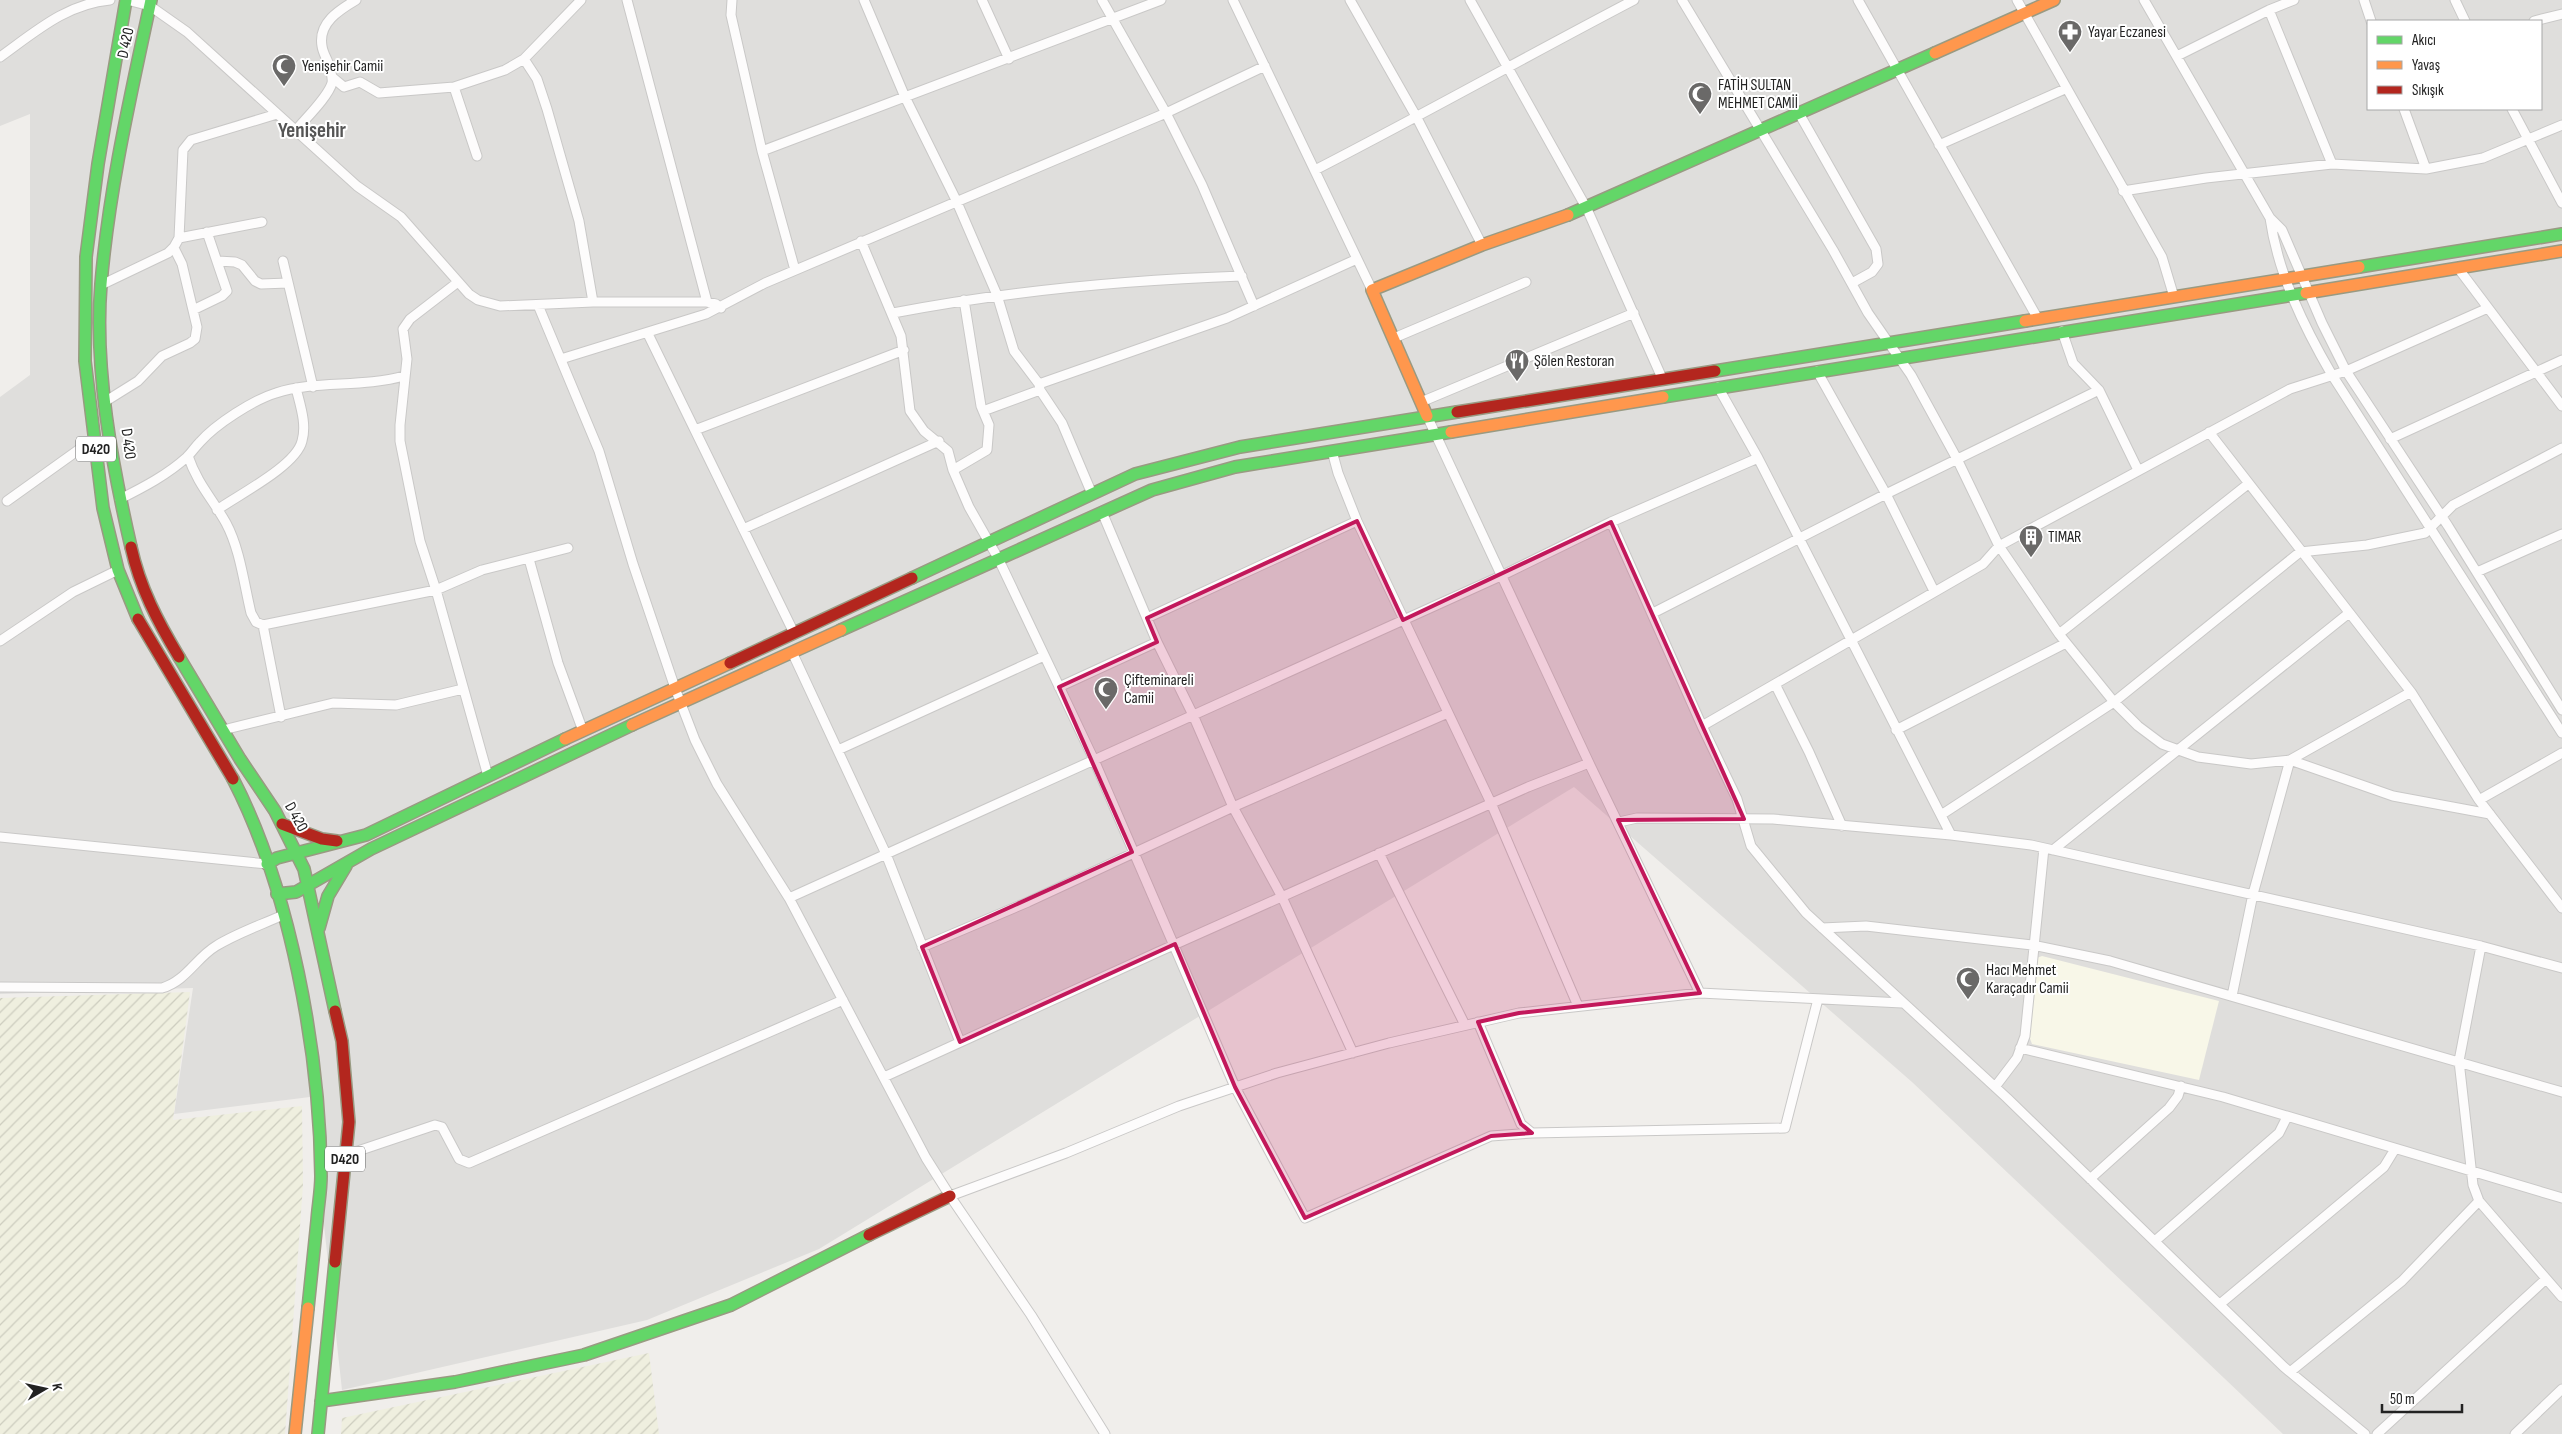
<svg xmlns="http://www.w3.org/2000/svg" width="2562" height="1434" font-family="'Sofia Sans Condensed',sans-serif">
  <style>
    .residential { fill: #dfdedc; fill-rule: evenodd }
    .education { fill: #f8f7e8 }
    .farmland { fill: url(#farmland-furrows) }
    .lines { fill: none; stroke-linecap: round; stroke-linejoin: round }
    .street-casing { stroke: #c9c8c7; stroke-width: 11 }
    .fast-casing { stroke: #999a82; stroke-width: 14 }
    .slow-casing { stroke: #999a82; stroke-width: 14 }
    .jam-casing { stroke: #999a82; stroke-width: 14 }
    .street { stroke: #fdfcfc; stroke-width: 9 }
    .fast { stroke: #63d668; stroke-width: 11 }
    .slow { stroke: #ff974d; stroke-width: 11 }
    .jam { stroke: #b3261e; stroke-width: 11 }
    .marked { fill: #c2185b; fill-opacity: 0.2; stroke: #c2185b; stroke-width: 4; stroke-linejoin: round }
    .labels { text-anchor: middle; dominant-baseline: central; stroke-width: 4; stroke-linejoin: round; paint-order: stroke }
    .shield { fill: #fff; stroke: #646464; stroke-width: 1 }
    .shield-label { font-size: 15px; font-weight: bold; fill: #222 }
    .poi-label { font-size: 16px; fill: #222; stroke: #fff; text-anchor: start }
    .street-label { font-size: 16px; fill: #222; stroke: #fff }
    .district-label { font-size: 21px; font-weight: bold; fill: #555; stroke: #fff }
  </style>
  <defs>
    <pattern id="farmland-furrows" width="10" height="10" patternUnits="userSpaceOnUse" patternTransform="scale(1.25)"><rect width="10" height="10" fill="#efefdf"/><path d="M-1 1l2-2M0 10L10 0M9 11l2-2" fill="none" stroke="#cdcdbf"/></pattern>
  </defs>
  <rect width="100%" height="100%" fill="#f0eeeb"/>
  <path class="residential" d="M0,0h2562v1434h-279l-371,-352 -338,-295 -755,462 -172,71 -305,70 -32,-293 -136,17 19,-126 -193,6v-597l30,-22v-261l-30,12zM2368,21h173v88h-173z"/>
  <path class="education" d="M2042,956l177,45 -20,79 -167,-36 -3,-8 5,-77z"/>
  <path class="farmland" d="M190,992l-17,128 129,-14 1,79 -18,249h-285v-436z
    M649,1353l10,81h-318l1,-16z"/>
  <g class="lines">
    <defs>
      <path id="street" d="M127,0l23,6 37,26 170,154 44,31 68,77 9,6 22,6 93,-4h114l9,2 5,4
        M627,0l80,302
        M732,0l-1,15 31,136 33,119
        M864,0l41,97 51,103 41,95 17,56 25,33 1,6 22,33 30,71
        M982,0l27,59
        M1102,0l64,113 36,72 52,121
        M1233,0l139,290
        M1350,0l67,118 65,127
        M1470,0l117,209 75,169
        M1682,0l151,250 35,63 43,62 46,84 42,87 60,88 55,68 24,24 24,18 36,13 53,7 39,-4 121,-68
        M1858,0l180,319
        M2017,0l145,257 12,40
        M2144,0l126,218 12,12 40,93 24,48 102,155 114,184
        M2364,0l7,21
        M2455,0l10,21
        M2269,10l63,154
        M2534,21l28,-7
        M2177,56l92,-46 25,-10
        M0,57c35,-25 66,-53 110,-57
        M524,59l13,20 10,30 32,112 14,81
        M332,77l12,10 16,-5 19,11 75,-6 51,-17 19,-11 57,-59
        M454,87l23,69
        M2404,109l22,60
        M2512,109l50,94
        M1800,115l76,134 2,15 -6,8 -20,11
        M297,129c9,-11 31,-32 35,-46 1,-5 -1,-10 -2,-15 -2,-8 -7,-14 -8,-22 -4,-23 17,-36 34,-46
        M1939,145l126,-56
        M762,151l399,-151
        M1315,170c107,-55 212,-114 319,-170
        M2123,191l83,-13 126,-14 94,5 57,-11 79,-33
        M2270,218c8,56 34,109 62,157l230,358
        M179,238l83,-16
        M861,241l40,95 9,75 14,20 24,20 5,19 16,37 29,51 96,202 141,327 70,131 186,-82 41,-3 253,-5 33,-129
        M218,261l17,1 7,3 13,16 6,3 27,-1
        M283,261l30,126
        M2458,268l104,138
        M458,282l-48,37 -7,10 4,30 -7,66v16l20,100 16,49 52,186
        M101,285l67,-32 6,-6 5,-9 4,-88 8,-10 86,-26
        M538,305l61,146 34,113 42,124 20,52 22,44 72,114 137,260 24,38 81,119 74,119
        M193,310l29,-14 5,-5 -20,-59
        M893,313c115,-22 232,-33 349,-37
        M2062,331l11,32 26,27 39,80
        M648,334l146,299
        M1394,338l132,-56
        M561,359l145,-45 59,-31 401,-170 99,-47
        M1817,371l69,123 48,97
        M1039,384l188,-66 130,-59
        M1718,387l40,71 193,377
        M106,401l32,-20 24,-25 28,-13 5,-4 2,-12 -15,-63 -8,-16
        M1421,402l213,-89
        M983,411l57,-21
        M1427,416l162,347 111,230
        M695,430l209,-80
        M2209,432l202,260 68,108 83,108
        M2390,439l172,-79
        M1332,451l6,22 19,48 134,282 87,203
        M188,456c10,29 24,42 38,67 14,26 18,61 25,90l5,9 7,3 18,92
        M953,470l34,-20 2,-25 -8,-19 -17,-106
        M120,499c24,-12 47,-24 67,-42 5,-5 8,-10 13,-15 16,-18 53,-42 76,-49 38,-13 86,-5 128,-17
        M7,501l88,-63
        M217,510c21,-15 79,-44 85,-69 5,-17 -2,-36 -6,-53
        M1102,512l55,130 36,73 40,92 49,90 71,156
        M1611,522l91,204 35,73 14,47 55,67 201,185 277,269 81,67
        M743,529l196,-88
        M529,559l29,104 25,68
        M2477,572l85,-38
        M1653,613l233,-119 213,-104
        M1147,618l210,-97
        M263,625l173,-35 46,-20 86,-22
        M2059,634l189,-150
        M0,641l73,-49 45,-22
        M792,652l94,202 74,188
        M1775,684l34,68 33,74
        M1059,687l98,-45
        M1702,726l281,-162 16,-18 291,-157 56,-18 142,-63
        M223,730l110,-27 63,2 67,-16
        M1896,730l170,-87
        M838,750l206,-94
        M2479,800l83,-47
        M1941,815l173,-113 186,-150 67,-7 58,-12 28,-28 109,-57
        M1619,822l18,-4 136,1 178,16 80,10 450,101 81,22
        M0,837l267,27
        M2053,850l296,-237
        M1379,853l86,172
        M789,898l714,-323 108,-53 147,-64
        M1822,928l44,-2 166,19 78,16 452,131
        M2481,946l-22,115 14,124 6,16 83,96
        M922,947l106,-45 205,-95 215,-94
        M0,987l162,1c24,-7 34,-30 54,-42 21,-13 45,-21 67,-31
        M2232,996l21,-102 37,-134 103,36 97,18
        M1478,1022l43,102 11,9
        M2020,1048l203,49 339,101
        M884,1077l274,-125 370,-165 61,-24
        M1995,1087l22,-29 8,-22 19,-188
        M346,1155l89,-30 7,2 17,32 10,4 374,-163
        M2090,1179l79,-71 9,-12 3,-10
        M950,1196l116,-43 113,-47 98,-33 112,-30 130,-30 181,-20 202,10
        M2155,1241l124,-108 8,-16
        M2220,1304l164,-137 11,-18
        M2290,1372l112,-91 77,-80
        M2377,1434l169,-155
        M2515,1434l47,-45"/>
      <path id="fast" d="M126,0l-28,164 -12,93 -1,104 18,147 15,62 20,49
        M1568,215l367,-162
        M2359,267l203,-33
        M1715,371l310,-50
        M1663,397l643,-104
        M131,547c-19,-83 -37,-178 -30,-263 8,-96 30,-190 50,-284
        M912,578l223,-104 105,-27 217,-35
        M841,630l311,-140 83,-23 216,-35
        M179,657l61,102 35,52 29,58 31,142
        M233,779c57,110 87,273 88,397 0,15 -3,30 -4,45 -3,29 -6,58 -9,87
        M267,864l10,-6 89,-23 199,-96
        M277,894l19,-2 75,-43 261,-124
        M319,928l9,-32 18,-30
        M321,1401l134,-19 129,-27 147,-50 138,-70
        M318,1434l17,-172"/>
      <path id="slow" d="M1935,53l119,-53
        M2306,293l256,-42
        M2025,321l334,-54
        M1427,416l-55,-126 110,-45 86,-30
        M1451,432l212,-35
        M632,725l209,-95
        M565,739l165,-76
        M295,1434l13,-126"/>
      <path id="jam" d="M1457,412l258,-41
        M131,547c9,41 27,75 48,110
        M138,619l95,160
        M730,663l182,-85
        M282,824l40,15 15,2
        M869,1235l81,-39
        M335,1262l14,-140 -7,-81 -7,-30"/>
    </defs>
    <use href="#street" class="street-casing"/>
    <use href="#fast" class="fast-casing"/>
    <use href="#slow" class="slow-casing"/>
    <use href="#jam" class="jam-casing"/>
    <use href="#street" class="street"/>
    <use href="#fast" class="fast"/>
    <use href="#slow" class="slow"/>
    <use href="#jam" class="jam"/>
  </g>
  <path class="marked" d="M1357,521l46,99 208,-98 133,297 -126,1 82,173 -181,20 -41,9 43,102 11,9 -41,3 -186,82 -70,-131 -60,-143 -215,98 -38,-95 210,-95 -73,-165 98,-45 -10,-24z"/>
  <defs>
    <symbol id="pharmacy-pin" viewBox="-11 -11 22 30"><path d="M0 17L-7.5 6A9.5 9.5 0 1 1 7.5 6Z" fill="#6a6968" stroke="#fff"/><path d="M-2-6h4v4h4v4h-4v4h-4v-4h-4v-4h4Z" fill="#fff"/></symbol>
    <symbol id="mosque-pin" viewBox="-11 -11 22 30"><path d="M0 17L-7.5 6A9.5 9.5 0 1 1 7.5 6Z" fill="#6a6968" stroke="#fff"/><path d="M3.5-4.9A6 6 0 1 0 3.5 4.9A5 5 0 1 1 3.5-4.9Z" fill="#fff"/></symbol>
    <symbol id="restaurant-pin" viewBox="-11 -11 22 30"><path d="M0 17L-7.5 6A9.5 9.5 0 1 1 7.5 6Z" fill="#6a6968" stroke="#fff"/><path d="M-5-6h1v4h1v-4h1v4h1v-4h1v5L-1.5 .5V6h-2V.5L-5-1ZM5-6V6H3V1.5H1.5Q1.5-4 5-6Z" fill="#fff"/></symbol>
    <symbol id="building-pin" viewBox="-11 -11 22 30"><path d="M0 17L-7.5 6A9.5 9.5 0 1 1 7.5 6Z" fill="#6a6968" stroke="#fff"/><path d="M-4-6H4V6H1V3H-1V6H-4ZM-2.5-4.3h1.7v1.8h-1.7ZM.8-4.3h1.7v1.8H.8ZM-2.5-1h1.7V.8h-1.7ZM.8-1h1.7V.8H.8Z" fill="#fff"/></symbol>
  </defs>
  <g fill-rule="evenodd">
    <use href="#pharmacy-pin" x="2056" y="18" width="28" height="38"/>
    <use href="#mosque-pin" x="270" y="52" width="28" height="38"/>
    <use href="#mosque-pin" x="1686" y="80" width="28" height="38"/>
    <use href="#restaurant-pin" x="1503" y="347" width="28" height="38"/>
    <use href="#building-pin" x="2017" y="523" width="28" height="38"/>
    <use href="#mosque-pin" x="1092" y="675" width="28" height="38"/>
    <use href="#mosque-pin" x="1954" y="965" width="28" height="38"/>
  </g>
  <g class="labels">
    <g class="shield">
      <rect x="76" y="436.5" width="40" height="25" rx="4"/>
      <rect x="325" y="1146.5" width="40" height="25" rx="4"/>
    </g>
    <g class="shield-label">
      <text x="96" y="449">D420</text>
      <text x="345" y="1159">D420</text>
    </g>
    <g class="poi-label">
      <text x="2088" y="32">Yayar Eczanesi</text>
      <text x="302" y="66">Yenişehir Camii</text>
      <text x="1718" y="85">FATİH SULTAN<tspan x="1718" dy="18">MEHMET CAMİİ</tspan></text>
      <text x="1534" y="361">Şölen Restoran</text>
      <text x="2048" y="537">TIMAR</text>
      <text x="1124" y="680">Çifteminareli<tspan x="1124" dy="18">Camii</tspan></text>
      <text x="1986" y="970">Hacı Mehmet<tspan x="1986" dy="18">Karaçadır Camii</tspan></text>
    </g>
    <g class="street-label">
      <text transform="translate(126 43) rotate(-78)">D 420</text>
      <text transform="translate(128 444) rotate(82)">D 420</text>
      <text transform="translate(296 817) rotate(61)">D 420</text>
    </g>
    <g class="district-label">
      <text x="312" y="130">Yenişehir</text>
    </g>
  </g>
  <rect x="2367" y="20" width="175" height="90" fill="#ffffff" stroke="#a7a7a7"/>
  <rect x="2377" y="36" width="25" height="8" fill="#63d668" stroke="#a7a7a7"/>
  <text x="2412" y="45" font-size="15" fill="#222222">Akıcı</text>
  <rect x="2377" y="61" width="25" height="8" fill="#ff974d" stroke="#a7a7a7"/>
  <text x="2412" y="70" font-size="15" fill="#222222">Yavaş</text>
  <rect x="2377" y="86" width="25" height="8" fill="#b3261e" stroke="#a7a7a7"/>
  <text x="2412" y="95" font-size="15" fill="#222222">Sıkışık</text>
  <g transform="translate(45 1389) rotate(81)" stroke="#ffffff" stroke-width="4" paint-order="stroke">
  <path d="M0-4L9 19L0 12L-9 19Z" fill="#222222"/>
  <text y="-8" font-size="14" font-weight="bold" text-anchor="middle" fill="#222222">K</text>
  </g>
  <path d="M2382 1404v8h80v-8" fill="none" stroke="#222222" stroke-width="2.5"/>
  <text x="2390" y="1404" font-size="15" fill="#222222" stroke="#ffffff" stroke-width="4" paint-order="stroke">50 m</text>
</svg>
